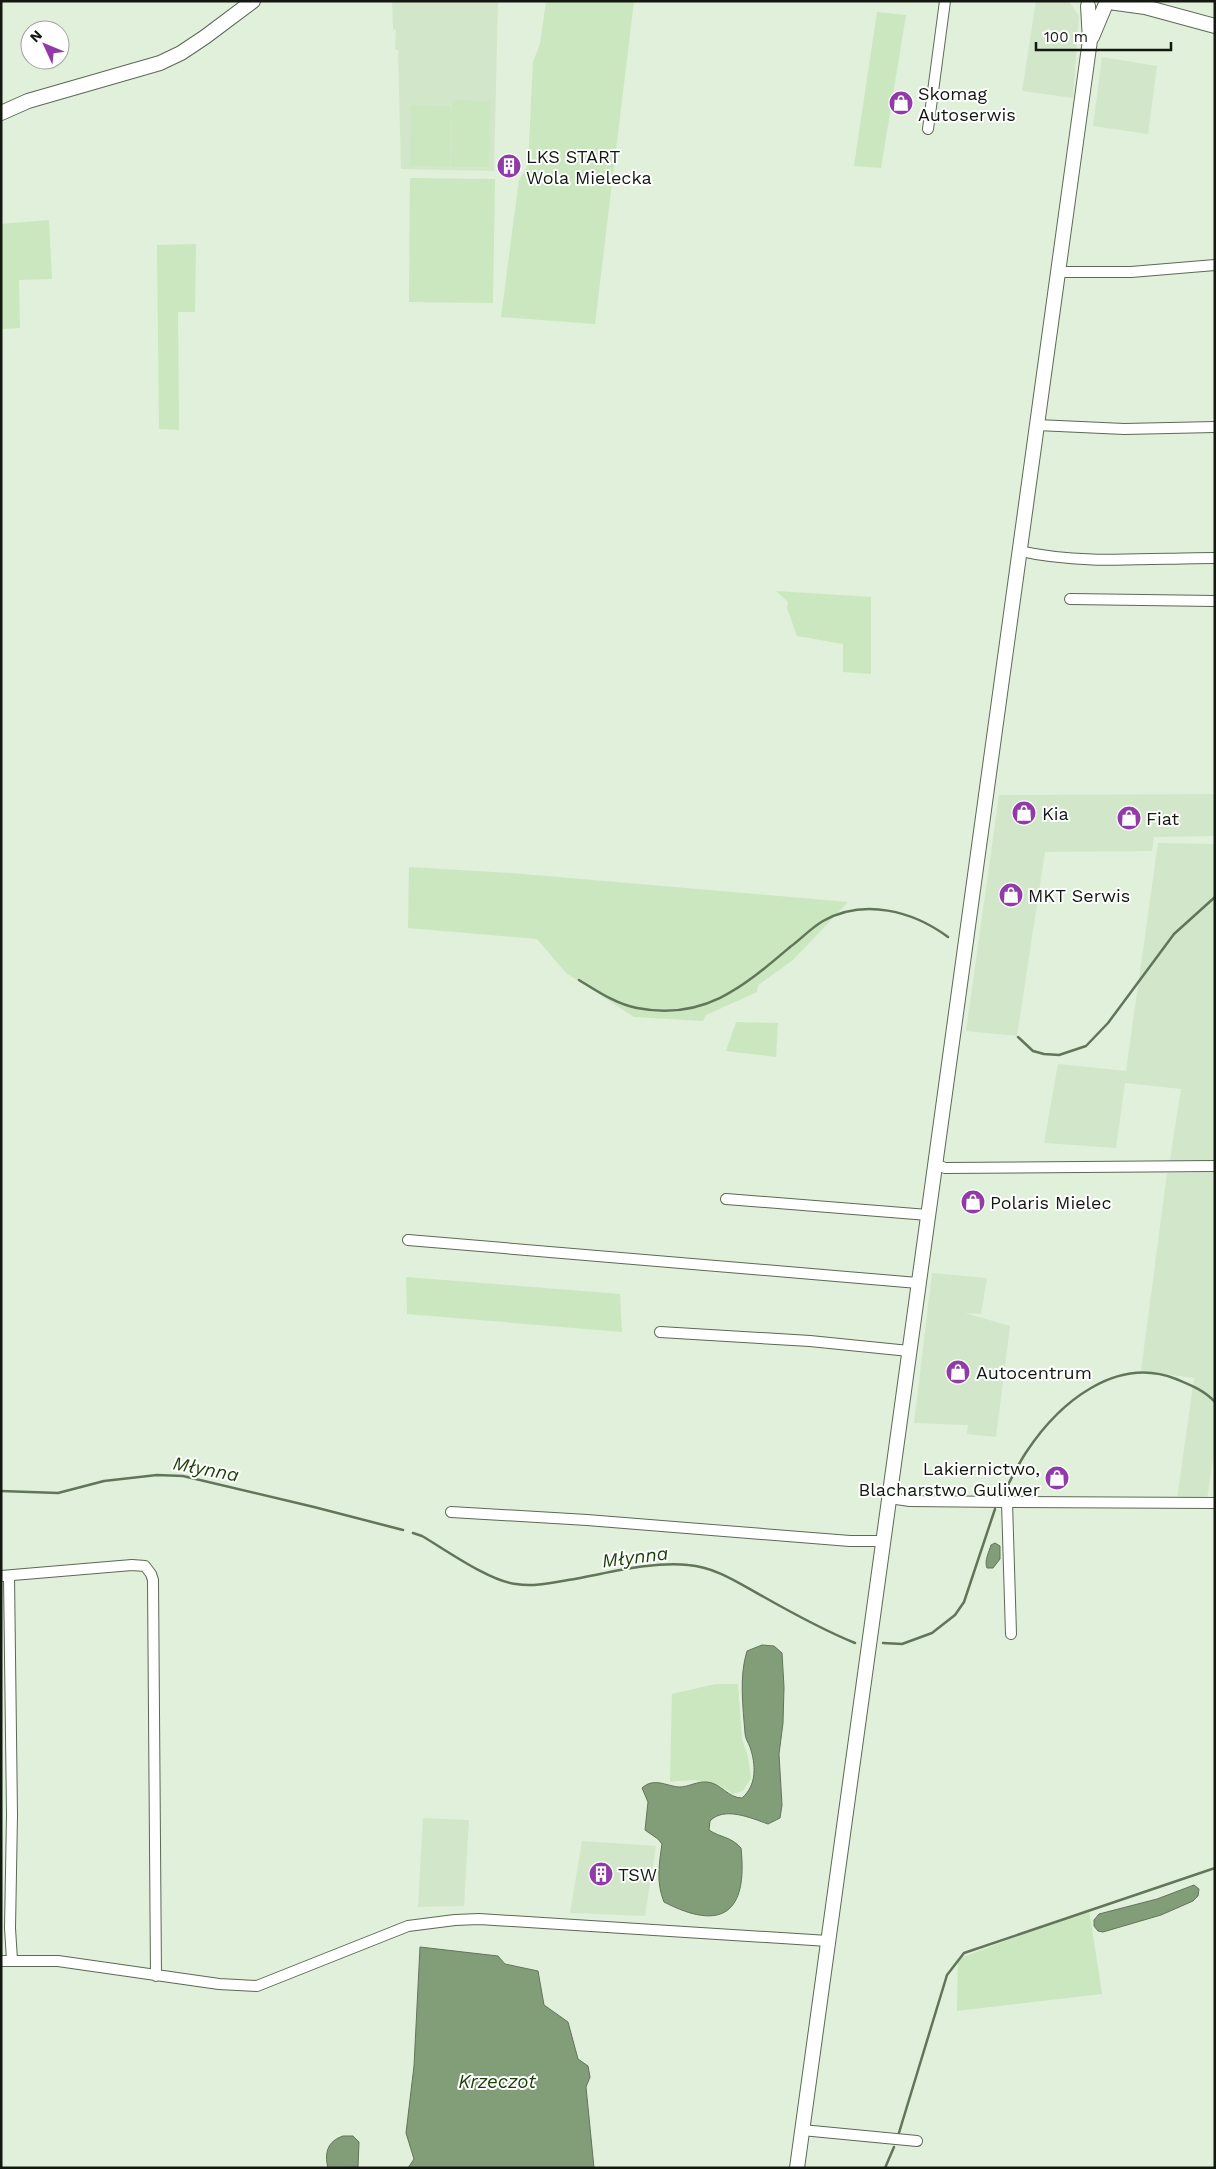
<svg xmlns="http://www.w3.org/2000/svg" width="1216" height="2169" font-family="'Work Sans',sans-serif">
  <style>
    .built { fill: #d2e7ca }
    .green { fill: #cae7bf }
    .water { fill: #829e78; stroke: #617659 }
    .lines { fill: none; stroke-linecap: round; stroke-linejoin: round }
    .stream { stroke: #617659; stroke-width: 2.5 }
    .minor-casing { stroke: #5b6956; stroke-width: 12 }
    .tertiary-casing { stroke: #5b6956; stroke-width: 16 }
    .minor { stroke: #fff; stroke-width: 10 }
    .tertiary { stroke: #fff; stroke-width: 14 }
    .labels { text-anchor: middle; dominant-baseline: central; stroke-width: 4; stroke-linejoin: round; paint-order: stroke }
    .poi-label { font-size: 18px; fill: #131911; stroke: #fff; text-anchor: start }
    .water-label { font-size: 19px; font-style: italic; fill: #1a3f06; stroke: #fff }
  </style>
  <rect width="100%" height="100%" fill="#e0f0da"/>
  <path class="built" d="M392,1h106l-4,170 -93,-2 -3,-119h-3l1,-20 -3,-1z
    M1036,1h33l10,15 -6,82 -51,-7z
    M1102,57l55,9 -9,68 -55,-8z
    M1215,794v42l-61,1 -2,14 -107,1 -28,184 -51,-5 33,-236z
    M1158,843l57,1v322h-46l12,-77 -56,-6 -9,65 -72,-5 14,-79 68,7z
    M1215,1172v274l-8,53h-30l17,-121 -53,-7 26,-198z
    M932,1273l55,5 -6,36 -16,-1 45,13 -14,111 -29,-3 1,-9 -54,-2z
    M423,1818l46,2 -5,86 -46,1z
    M582,1841l74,5 -11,70 -75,-3z"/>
  <path class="green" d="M546,1h88l-39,323 -94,-7 18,-137 9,-15 5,-103 7,-18z
    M877,12l29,3 -25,153 -27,-2z
    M452,100l38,1 -1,66h-38z
    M411,105l40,1 -1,61 -40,-1z
    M410,178l85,1 -2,124 -84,-1z
    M49,220l3,59 -33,1 1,48 -19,1v-105z
    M196,244l-1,68h-17l1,118 -20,-1 -2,-184z
    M776,591l95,6v77l-28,-2v-28l-46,-8 -10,-28 1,-6z
    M409,867l102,6 337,29 -55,58 -35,25 -1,7 -51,23 -3,6 -69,-4 -68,-44 -29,-34 -129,-11z
    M736,1022l42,1 -2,34 -50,-6z
    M406,1277l214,17 2,38 -215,-18z
    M716,1684h22l4,55 6,18 3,21 -8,13 -10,3c-22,-16 -37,-15 -63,-12l2,-88z
    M1089,1909l13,85 -145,17 1,-52z"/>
  <path class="water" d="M995,1543l5,3v13l-7,9h-6c-3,-7 2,-16 4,-23z
    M762,1645l12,1 8,7 2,34 -1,36 -4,31 3,51 -2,13 -12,6c-17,-6 -44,-18 -58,-3l-1,9c12,8 21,6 32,18 7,65 -19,84 -77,54 -8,-20 -5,-37 -2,-58l-4,-5 -13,-9 3,-28 -6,-14c12,-11 24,-2 37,-1 10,0 18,-6 28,-5 14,1 21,16 35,16 15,-13 14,-33 8,-51 -2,-5 -5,-9 -5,-14 -2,-26 -6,-57 2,-82z
    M1194,1885l5,4 -1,7 -5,5 -32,14 -58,17 -5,-1 -4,-5v-6l5,-6 58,-15z
    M420,1947l78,9 7,8 33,7 6,34 24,17 10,37 10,7 2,11 -4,10 8,81h-186l6,-9 -8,-26 8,-67z
    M343,2136h10l6,6 -1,25 -30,1c-4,-16 0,-27 15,-32z"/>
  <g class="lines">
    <path class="stream" d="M579,980c18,11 37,24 58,28 67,13 106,-21 153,-61 11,-8 21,-19 33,-26 41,-23 90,-10 125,16
      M1018,1037l15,14 11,3 15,1 27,-9 22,-23 66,-89 41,-37
      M1,1491l57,2 46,-12 53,-6 26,1 131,31 89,23
      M1003,1494c8,-14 15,-30 24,-43 32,-48 89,-96 149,-72 14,6 28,11 39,23
      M413,1533l9,3c24,14 67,45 94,48 17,3 35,-1 52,-4 37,-6 83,-19 120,-15 28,2 52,19 76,32 30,17 59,33 91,46
      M883,1643l19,1 30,-11 23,-18 9,-13 31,-93
      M898,2136l49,-161 17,-22 251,-85
      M885,2168l9,-21"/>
    <defs>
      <path id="minor" d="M928,129l17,-128
        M1058,272h73l84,-7
        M1037,425l87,4 91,-2
        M1020,551c61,14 132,7 195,7
        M1070,599l145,2
        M935,1164l10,4 270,-2
        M726,1199l202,16
        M408,1240l510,43
        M660,1332l150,9 99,10
        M889,1498l21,3 97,1 208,1
        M1007,1502l4,132
        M451,1512l136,8 263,21h33
        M1,1576l131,-11 13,1 6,8 2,6 3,396
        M9,1576l3,239 -2,113 2,32
        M1,1961h57l161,23 38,2 151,-60 47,-6 24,-1 349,22
        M802,2130l115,11"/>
      <path id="tertiary" d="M1109,2l36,5 70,19
        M1092,37l13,-31
        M1,113l27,-12 132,-38 21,-10 24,-16 48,-36
        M797,2168l293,-2128 -2,-34"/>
    </defs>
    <use href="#minor" class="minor-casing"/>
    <use href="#tertiary" class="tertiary-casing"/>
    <use href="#minor" class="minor"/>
    <use href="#tertiary" class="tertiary"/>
  </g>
  <defs>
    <symbol id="shop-disc" viewBox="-11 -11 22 22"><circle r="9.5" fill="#913ba8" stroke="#fff"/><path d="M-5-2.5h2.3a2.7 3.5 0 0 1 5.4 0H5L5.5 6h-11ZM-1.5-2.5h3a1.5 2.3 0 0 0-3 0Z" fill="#fff"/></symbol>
    <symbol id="building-disc" viewBox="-11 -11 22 22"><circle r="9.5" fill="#913ba8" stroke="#fff"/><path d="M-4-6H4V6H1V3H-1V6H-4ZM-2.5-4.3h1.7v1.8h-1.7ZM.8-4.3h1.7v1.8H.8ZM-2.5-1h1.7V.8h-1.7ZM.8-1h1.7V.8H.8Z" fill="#fff"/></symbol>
  </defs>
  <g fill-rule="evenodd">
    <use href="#shop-disc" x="887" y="89" width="28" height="28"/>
    <use href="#building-disc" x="495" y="152" width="28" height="28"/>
    <use href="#shop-disc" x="1010" y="799" width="28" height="28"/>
    <use href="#shop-disc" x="1115" y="804" width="28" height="28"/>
    <use href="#shop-disc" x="997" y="881" width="28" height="28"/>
    <use href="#shop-disc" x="959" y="1188" width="28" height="28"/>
    <use href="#shop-disc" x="944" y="1358" width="28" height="28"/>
    <use href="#shop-disc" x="1043" y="1464" width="28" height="28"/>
    <use href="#building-disc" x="587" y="1860" width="28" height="28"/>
  </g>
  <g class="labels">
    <g class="poi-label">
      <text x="918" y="93">Skomag<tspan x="918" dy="21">Autoserwis</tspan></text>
      <text x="526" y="156">LKS START<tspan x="526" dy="21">Wola Mielecka</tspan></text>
      <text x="1042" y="813">Kia</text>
      <text x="1146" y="818">Fiat</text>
      <text x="1028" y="895">MKT Serwis</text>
      <text x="990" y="1202">Polaris Mielec</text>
      <text x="976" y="1372">Autocentrum</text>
      <text x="1040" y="1468" text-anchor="end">Lakiernictwo,<tspan x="1040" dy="21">Blacharstwo Guliwer</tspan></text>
      <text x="618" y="1874">TSW</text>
    </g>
    <g class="water-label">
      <text transform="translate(206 1469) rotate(11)">Młynna</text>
      <text transform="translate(635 1557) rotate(-7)">Młynna</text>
      <text x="497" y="2081">Krzeczot</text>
    </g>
  </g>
  <rect width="1216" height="2169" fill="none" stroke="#131911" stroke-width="5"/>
  <g transform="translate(45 45) rotate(314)"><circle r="24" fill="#ffffff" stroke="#a1a3a0"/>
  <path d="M0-4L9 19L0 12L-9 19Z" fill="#913ba8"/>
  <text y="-8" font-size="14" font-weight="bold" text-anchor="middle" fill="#131911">N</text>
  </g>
  <path d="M1036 42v8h135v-8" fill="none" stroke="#131911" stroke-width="2.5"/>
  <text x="1044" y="42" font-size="15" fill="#131911" stroke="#ffffff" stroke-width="4" paint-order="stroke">100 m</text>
</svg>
